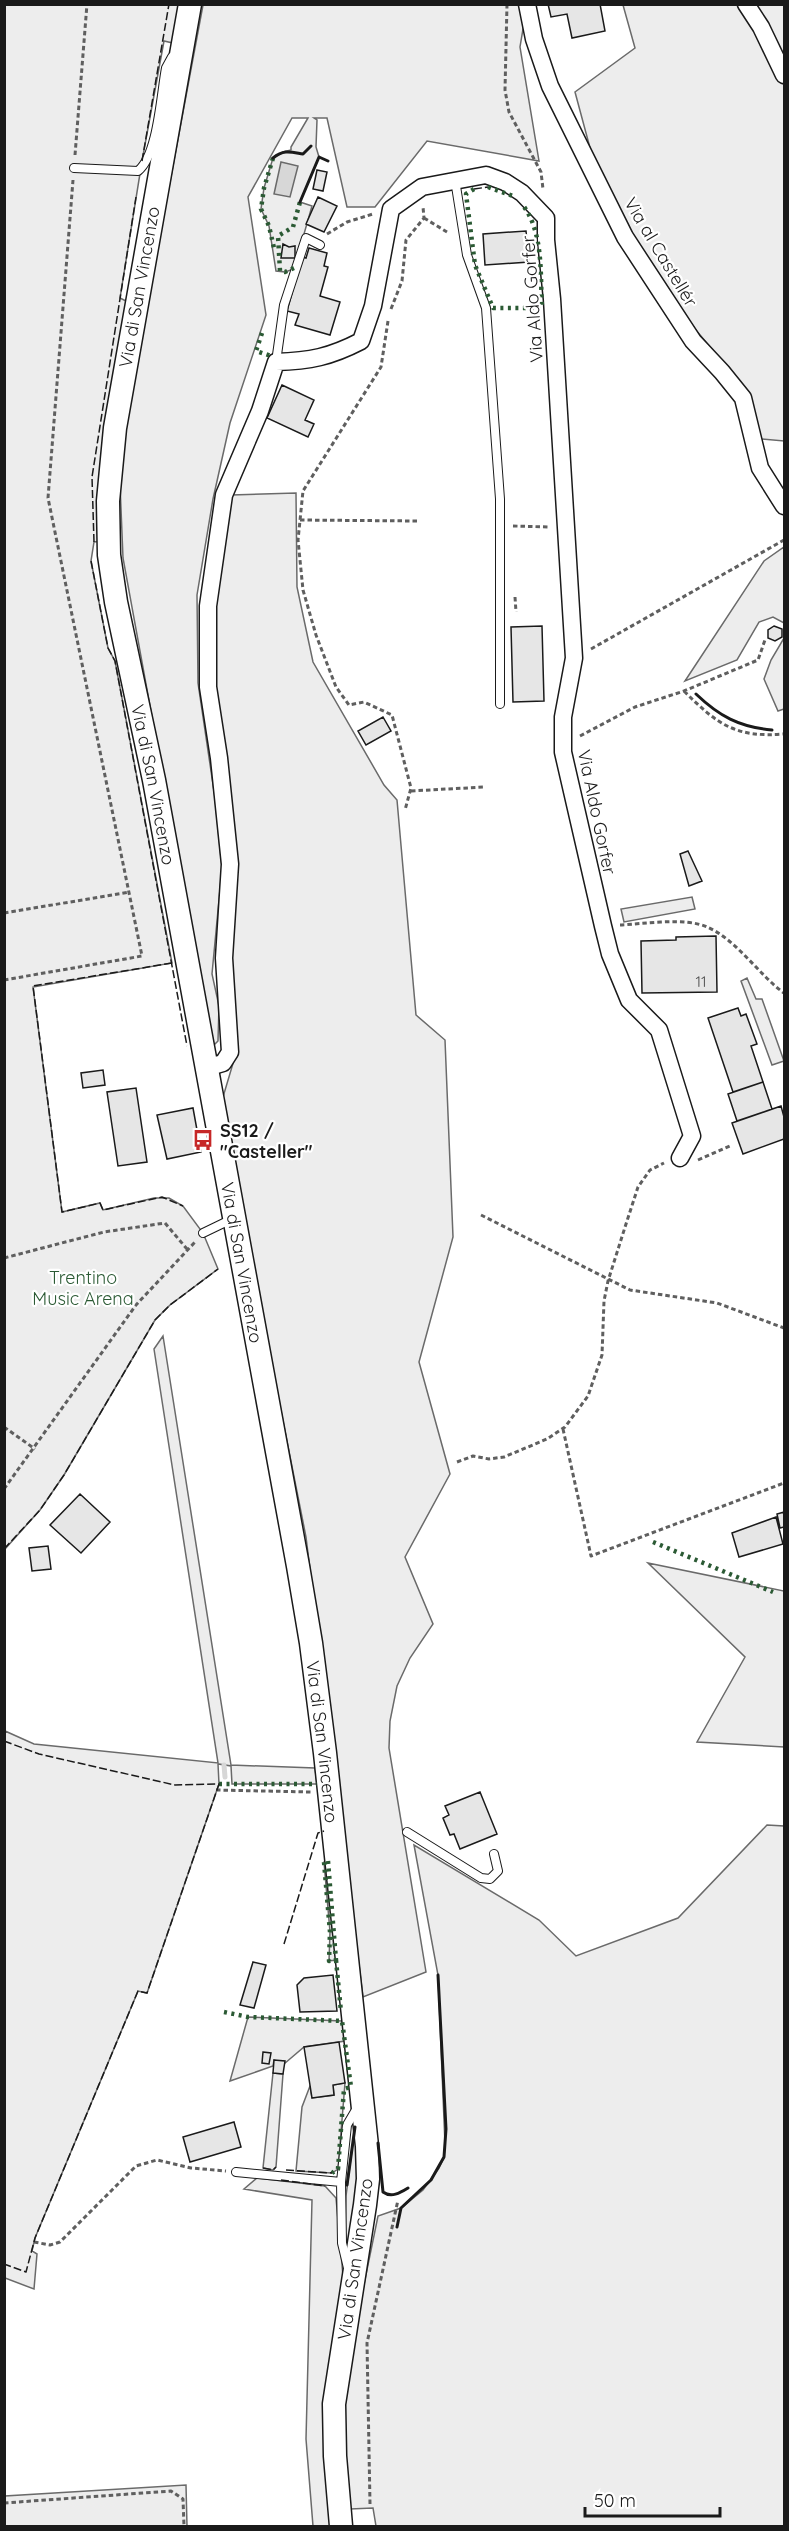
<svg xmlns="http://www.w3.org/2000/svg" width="789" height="2531" font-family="Quicksand,sans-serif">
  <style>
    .built { fill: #ededed; stroke: #6a6a6a; stroke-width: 1.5 }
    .water { fill: #d7d7d7; stroke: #6a6a6a; stroke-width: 1.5 }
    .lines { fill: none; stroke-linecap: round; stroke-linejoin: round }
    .stream { stroke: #d7d7d7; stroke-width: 5 }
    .building { fill: #e6e6e6; stroke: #1a1a1a; stroke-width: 1.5 }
    .lane-casing { stroke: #1a1a1a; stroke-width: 10 }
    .street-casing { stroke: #1a1a1a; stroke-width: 19 }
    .secondary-casing { stroke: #1a1a1a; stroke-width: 25 }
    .path { stroke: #5f5f5f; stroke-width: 3; stroke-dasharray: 4.5 3; stroke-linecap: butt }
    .lane { stroke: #fff; stroke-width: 8 }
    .street { stroke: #fff; stroke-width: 16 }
    .secondary { stroke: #fff; stroke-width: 22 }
    .hedge { stroke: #2b5a34; stroke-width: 4.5; stroke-dasharray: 3 4.5; stroke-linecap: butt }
    .fence { stroke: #1a1a1a; stroke-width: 1.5; stroke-dasharray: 8 3; stroke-linecap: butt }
    .wall { stroke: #1a1a1a; stroke-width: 3 }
    .labels { text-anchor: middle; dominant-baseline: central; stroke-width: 4.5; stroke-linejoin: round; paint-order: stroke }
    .number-label { font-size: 15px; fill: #4d4d4d }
    .street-label { font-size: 18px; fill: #1a1a1a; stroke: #fff }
    .poi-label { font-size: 18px; font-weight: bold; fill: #1a1a1a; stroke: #fff; text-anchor: start }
    .park-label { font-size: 18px; fill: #2b5a34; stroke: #fff }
  </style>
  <rect width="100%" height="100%" fill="#fff"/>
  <path class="built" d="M5,5h178l-6,39 -13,-3 -22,120 -22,137 8,4 -26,239 -8,1 -3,19 17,87 7,13 57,302 -139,24 29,225 38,-9 3,7 51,-12h15l14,8 20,27 15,36 -48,36 -15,15 -91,155 -24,35 -35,39z
    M203,5h324l-7,42 19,114 -112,-20 -52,66h-28l-20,-89h-13l3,2 -1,27 3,10 -19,45 12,4 -18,63 -9,3 -9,-1 -7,-45 -8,-17 3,-21 9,-30 10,-6 8,-2v-3l17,-29h-16l-44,79 18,118 -36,108 -17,76 -16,96 1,88 17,115 7,70 -10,106 7,32 -1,35 -3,3h-2l-15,-75 -75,-411 -3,-74 8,-77z
    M623,5h161v436l-23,-2 -13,-47 -53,-63 -94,-140 -26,-97 60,-44z
    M296,493l1,94 16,75 71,123 13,15 19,215 29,25 8,197 -34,125 31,112 -45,83 28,67 -23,34 -13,28 -7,35 -1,27 37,224 -63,25 -57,-460 -58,-292 -25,-148 14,-47 -24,-367 1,-77 17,-111z
    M784,547v76l-11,-6 -14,5 -22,38 -52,21 79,-120z
    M784,638v71l-6,2 -14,-32 7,-19z
    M692,897l3,12 -71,13 -3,-13z
    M747,978l9,21h6l22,62 -12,4 -31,-84z
    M163,1336l68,429 84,3 2,16h-85l-1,-18 -13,-2 1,20 -72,209 -9,-2 -103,247 -3,13 5,3 -3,35 -29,-11v-547l29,13 184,19 -64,-414z
    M648,1563l136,28v156l-87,-5 48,-85z
    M767,1825l17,1v700h-408l-3,-18 -23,1 -9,-104 11,-62 26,-127 23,-8 22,-18 16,-22 5,-11 1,-13 -7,-169 -24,-130 125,75 37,36 102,-38z
    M328,1861l8,99 -7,1 1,-29 -6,-70z
    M248,2017l94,4 3,20 -41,6 -20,17 -10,-4 -1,6 -43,15z
    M273,2073l10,1 -7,93 -3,3 -10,-2z
    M345,2083l-7,86 -6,4 -36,-2 6,-64 8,-21 2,12 22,-3 -1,-10z
    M355,2127l3,40 -2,36 -7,45 -4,-5 1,-47z
    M257,2178l68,8 11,12 7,78 -11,250h-19l-7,-87 6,-239 -68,-11z
    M186,2485l1,41h-182v-30z"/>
  <path class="water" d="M281,162l17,4 -8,31 -16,-3z"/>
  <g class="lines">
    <path class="stream" d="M224,1765l1,12"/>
  </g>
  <path class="building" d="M548,4h52l5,27 -33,7 -5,-24 -16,3z
    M317,170l10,2 -4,19 -10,-2z
    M318,197l19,9 -13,26 -18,-8z
    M526,231l3,31 -44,3 -2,-31z
    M283,244l6,3 6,-1v12h-14z
    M309,248l18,5 -3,13 4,1 -8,29 20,6 -10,33 -35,-10 4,-11 -12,-3 15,-54 4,1z
    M282,385l32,15 -9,20 9,4 -6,13 -41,-19z
    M542,626l2,75 -31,1 -2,-75z
    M774,626l8,3v8l-7,4 -7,-3v-8z
    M383,717l8,14 -25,14 -8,-14z
    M688,851l14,30 -13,5 -9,-32z
    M716,936l1,56 -75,1 -1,-52 35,-1v-3z
    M738,1008l3,8 5,-2 11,30 -6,2 12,36 -30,10 -25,-74z
    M103,1070l2,15 -22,3 -2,-15z
    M763,1082l9,27 -35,12 -9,-27z
    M136,1088l11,74 -29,4 -11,-74z
    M781,1106l3,11v22l-41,15 -11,-31z
    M193,1108l8,44 -34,7 -10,-44z
    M80,1494l30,28 -29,31 -31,-28z
    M784,1512v15l-4,1 -3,-14z
    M776,1517l7,27 -44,13 -7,-24z
    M48,1546l3,23 -19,2 -3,-23z
    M480,1792l17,42 -37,15 -6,-15 -4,1 -7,-17 6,-3 -4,-9z
    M253,1962l13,3 -12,43 -14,-3z
    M333,1975l4,36 -37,1 -3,-27 7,-7z
    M339,2042l6,41 -12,2 1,10 -22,3 -8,-51z
    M263,2052l8,1 -2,11 -7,-1z
    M274,2060l11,1 -2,13 -10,-1z
    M234,2122l7,25 -51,15 -7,-25z"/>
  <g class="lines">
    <defs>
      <path id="lane" d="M74,168l64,3c20,-16 23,-77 28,-103l6,-11
        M455,180l12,75 19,53 14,191v205
        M276,362l8,-57 22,-67 14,7
        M203,1233l29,-14
        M407,1832l74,46 9,1 8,-8 -4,-17
        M236,2172l105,10
        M348,2268l-6,-25 -1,-61 6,-57 10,-17"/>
      <path id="street" d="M527,4l7,35 16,47 75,151 68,104 29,31 21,26 17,70 24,38
        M746,4l15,23 23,48
        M206,1068l17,-5 7,-11 -6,-94 6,-94 -11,-106 -11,-71v-81l16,-111 36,-84 16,-49c34,-1 54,-5 85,-21l12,-35 18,-97 31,-22 64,-12 19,7 17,11 24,25v22l6,59 22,359 -11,59v35l40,174 7,28 19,46 30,30 33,106 -12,22"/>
      <g id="secondary">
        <path id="s1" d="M190,4l-75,424 -7,73 1,54 7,47 38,178 144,786 13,77 14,110 42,393 1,33 -3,26 -31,199 1,52 6,70"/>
      </g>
    </defs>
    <use href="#lane" class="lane-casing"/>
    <use href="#street" class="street-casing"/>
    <use href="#secondary" class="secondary-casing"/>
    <path class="path" d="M507,4l-2,86 4,22 32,60 2,17
      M75,155l12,-151
      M424,218l23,14
      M327,234l20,-12 26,-8
      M391,309l11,-28 4,-41 18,-22 -1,-11
      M388,321l-7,46 -78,124 -5,49 5,50 13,45 20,52 13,18 15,-3 28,13 19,73 -6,22
      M300,520l119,1
      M513,526l36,1
      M515,597l1,15
      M591,649l193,-109
      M684,691c33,33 51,47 100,43
      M580,736l55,-29 49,-16 74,-31 7,-20
      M411,791l73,-4
      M4,913l126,-21
      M620,925c24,-1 65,-8 87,2 29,12 52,48 77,66
      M4,980l138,-24 -94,-458 25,-318
      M698,1160l32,-14
      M481,1215l149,75 87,13 67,25
      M4,1258l100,-26 61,-9 22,26
      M4,1427l31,22
      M563,1429l28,127 193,-73
      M457,1462l16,-6 16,3 15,-2 43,-18 18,-12 23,-31 14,-41 2,-54 4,-20 18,-57 12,-37 12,-17 14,-7
      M4,1489l132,-184 60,-64
      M216,1790l95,2
      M34,2242l16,3 10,-3 76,-76 21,-6 34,8 35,3
      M4,2503l167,-12 12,8 1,27
      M370,2504l-3,-161 31,-143"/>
    <use href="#lane" class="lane"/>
    <use href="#street" class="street"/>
    <use href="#secondary" class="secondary"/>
    <path class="hedge" d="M273,158l-9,30 -3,21 8,17 5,22
      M488,187l25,9
      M474,189l-8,5 9,71 18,43h49c-2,-34 2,-76 -20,-104
      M294,268l-9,4 -5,-1 -2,-35 15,-9 7,-25
      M262,333l-6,18 15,5
      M653,1542l120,50
      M219,1784h98
      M328,1861l8,99 -7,1 1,-29 -6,-70z
      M336,1960l5,52
      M224,2012l24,5 94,4 9,66 -7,2 -6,80 -6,4"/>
    <path class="fence" d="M142,161l27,-157
      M474,189l14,-2
      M94,542l-2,-65 44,-280
      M91,561l17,87 7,13 72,385
      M172,963l-139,23 29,226 38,-9 3,7 59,-13 21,9
      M4,1549l36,-39 24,-35 91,-155 15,-15 48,-36
      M4,1741l35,13 136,31 44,-1 -72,209 -9,-2 -103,247 -9,34 -22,-8
      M284,1944l34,-111 6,-2
      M263,2168l10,2 3,-3
      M286,2170l46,3
      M281,2180l44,6"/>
    <path class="wall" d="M273,158c11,-9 18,-6 30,-4l8,-8
      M300,202l19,-45 9,4
      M696,694c23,22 43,33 76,36
      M378,2143l5,49c8,6 17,1 25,-4
      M347,2185l8,-58
      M397,2227l4,-19 30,-28 13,-23 2,-28 -8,-154"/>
  </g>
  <defs>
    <symbol id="bus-bare" viewBox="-9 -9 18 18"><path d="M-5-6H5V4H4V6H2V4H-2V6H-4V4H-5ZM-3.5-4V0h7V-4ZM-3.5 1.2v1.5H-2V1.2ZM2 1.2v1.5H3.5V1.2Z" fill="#c62828" stroke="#fff" stroke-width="2.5" paint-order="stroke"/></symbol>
  </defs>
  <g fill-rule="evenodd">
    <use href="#bus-bare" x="188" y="1125" width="30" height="30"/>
  </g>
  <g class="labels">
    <g class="number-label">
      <text x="701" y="981">11</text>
    </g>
    <g class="street-label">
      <text transform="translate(661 252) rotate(59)">Via al Castellér</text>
      <text transform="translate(139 287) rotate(-80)">Via di San Vincenzo</text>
      <text transform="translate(532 299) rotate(-94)">Via Aldo Gorfer</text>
      <text stroke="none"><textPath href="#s1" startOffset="792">Via di San Vincenzo</textPath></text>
      <text transform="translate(597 812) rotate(78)">Via Aldo Gorfer</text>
      <text stroke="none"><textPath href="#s1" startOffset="1278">Via di San Vincenzo</textPath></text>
      <text stroke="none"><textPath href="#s1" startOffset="1764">Via di San Vincenzo</textPath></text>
      <text transform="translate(355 2259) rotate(-82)">Via di San Vincenzo</text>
    </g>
    <g class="poi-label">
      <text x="220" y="1130">SS12 /<tspan x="220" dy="21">"Casteller"</tspan></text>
    </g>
    <g class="park-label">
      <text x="83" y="1277">Trentino<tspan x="83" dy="21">Music Arena</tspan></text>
    </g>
  </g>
  <rect width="789" height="2531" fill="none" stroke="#1a1a1a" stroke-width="12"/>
  <path d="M585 2507v9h135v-9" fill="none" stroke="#1a1a1a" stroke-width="3"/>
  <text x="594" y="2507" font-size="18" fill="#1a1a1a" stroke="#ffffff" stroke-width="4.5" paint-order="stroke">50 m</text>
</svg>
